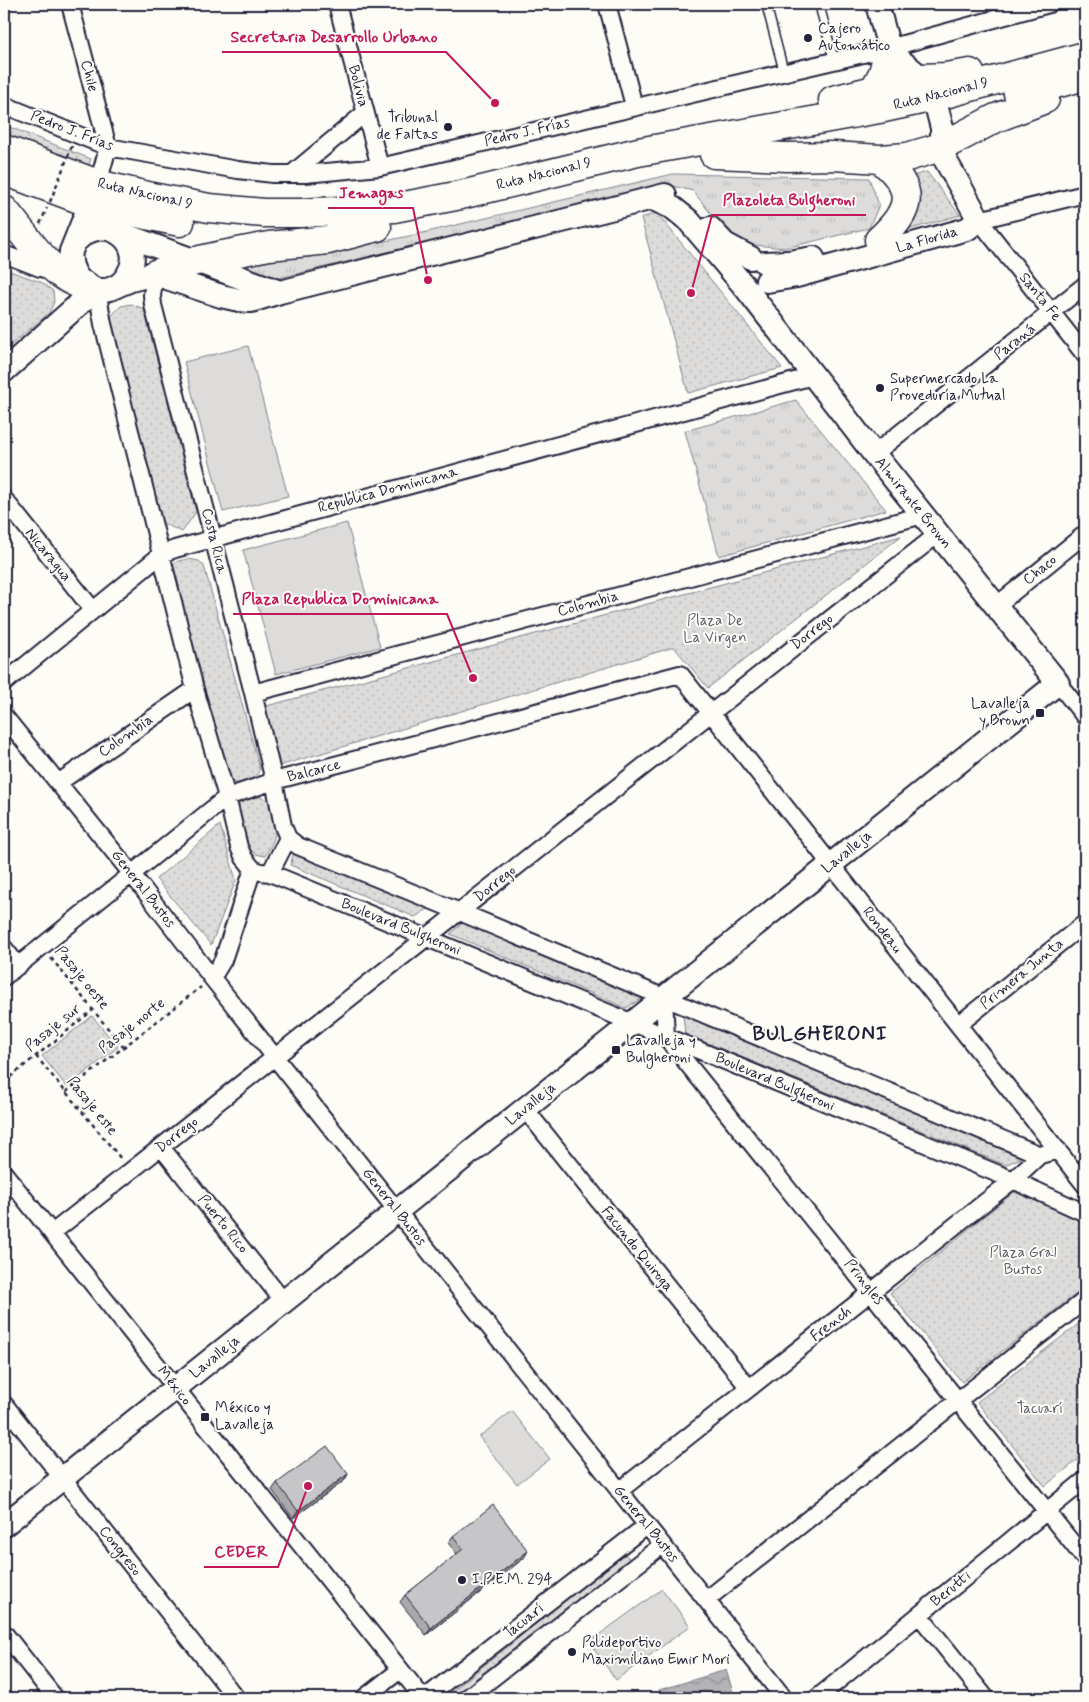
<svg xmlns="http://www.w3.org/2000/svg" width="1089" height="1702" font-family="Mynerve,sans-serif">
  <style>
    .grass { fill: url(#grass-tufts); stroke: #807f8b }
    .park { fill: url(#park-dots); stroke: #807f8b }
    .pitch { fill: #dddcdb; stroke: #807f8b }
    .water { fill: url(#water-waves); stroke: #787885 }
    .lines { fill: none; stroke-linecap: round; stroke-linejoin: round }
    .lane-casing { stroke: #22223b; stroke-width: 11 }
    .street-casing { stroke: #22223b; stroke-width: 20 }
    .secondary-casing { stroke: #22223b; stroke-width: 26 }
    .highway-casing { stroke: #22223b; stroke-width: 31 }
    .path { stroke: #22223b; stroke-width: 2.5; stroke-dasharray: 4 4; stroke-linecap: butt }
    .lane { stroke: #fdfcf7; stroke-width: 8 }
    .street { stroke: #fdfcf7; stroke-width: 16 }
    .secondary { stroke: #fdfcf7; stroke-width: 22 }
    .highway { stroke: #fdfcf7; stroke-width: 28 }
    .path-bridge { stroke: #22223b; stroke-width: 2.5; stroke-dasharray: 4 4; stroke-linecap: butt }
    .wall { fill: #aaaaac; stroke: #22223b }
    .shaded-wall { fill: #8b8b8c; stroke: #22223b }
    .building { fill: #c6c6c8; stroke: #22223b }
    .poi-dot { fill: #22223b; stroke: #fdfcf7; stroke-width: 2 }
    .labels { text-anchor: middle; dominant-baseline: central; stroke-width: 4; stroke-linejoin: round; paint-order: stroke }
    .poi-label { font-size: 15px; fill: #22223b; stroke: #fdfcf7; text-anchor: start }
    .street-label { font-size: 15px; fill: #22223b; stroke: #fdfcf7 }
    .park-label { font-size: 15px; fill: #5a5a6b; stroke: #fdfcf7 }
    .district-label { font-size: 20px; font-weight: bold; letter-spacing: 1px; fill: #22223b; stroke: #fdfcf7 }
    .leader { fill: none; stroke: #c2185b; stroke-width: 2 }
    .callout-dot { fill: #c2185b; stroke: #fdfcf7; stroke-width: 2 }
    .callout-label { font-size: 16px; text-anchor: middle; font-weight: bold; fill: #c2185b; stroke: #fdfcf7; stroke-width: 4; stroke-linejoin: round; paint-order: stroke }
  </style>
  <defs>
    <pattern id="grass-tufts" width="24" height="20" patternUnits="userSpaceOnUse" patternTransform="scale(1.25)"><rect width="24" height="20" fill="#dddcdb"/><path d="M3 7l-1-3M5 7V3M7 7l1-3M15 17l-1-3M17 17v-4M19 17l1-3" fill="none" stroke="#bdbcbd"/></pattern>
    <pattern id="park-dots" width="8" height="8" patternUnits="userSpaceOnUse" patternTransform="scale(1.25)"><rect width="8" height="8" fill="#dddcdb"/><path d="M2 2h.1M6 6h.1" fill="none" stroke="#bdbcbd" stroke-width="1.8" stroke-linecap="round"/></pattern>
    <pattern id="water-waves" width="16" height="10" patternUnits="userSpaceOnUse" patternTransform="scale(1.25)"><rect width="16" height="10" fill="#b2b2b7"/><path d="M0 5q4-4 8 0t8 0" fill="none" stroke="#909096"/></pattern>
  </defs>
  <rect width="100%" height="100%" fill="#fdfcf7"/>
  <filter id="ink" filterUnits="userSpaceOnUse"><feTurbulence type="fractalNoise" baseFrequency=".02" numOctaves="2"/><feDisplacementMap in="SourceGraphic" scale="10" xChannelSelector="R" yChannelSelector="G"/><feConvolveMatrix kernelMatrix="1 2 1 2 8 2 1 2 1" color-interpolation-filters="sRGB"/></filter>
  <g filter="url(#ink)">
    <path class="grass" d="M673,174l196,4 10,27 -10,23 -84,20 -51,-5 -41,-52 -24,-6 -390,93 -54,-17 101,-8 88,-18z
      M796,400l90,110 -167,46 -34,-125z"/>
    <path class="park" d="M4,125l87,34 -5,14 -82,-32z
      M927,172l33,43 -53,15 2,-53z
      M657,213l125,155 -94,25 -47,-175z
      M4,269l37,13 12,9 1,11 -5,11 -45,38z
      M131,304l13,5 52,203 -14,20 -22,-10 -50,-205 11,-11z
      M901,536l-193,152 -34,-41 -395,119 -16,-59z
      M188,559l11,2 5,5 56,203c-8,15 -19,19 -33,9l-60,-210 11,-7z
      M253,797h9l7,4c7,26 11,31 -4,55l-9,-2 -7,-5 -11,-41 2,-7z
      M220,825l16,55 -25,65 -55,-66z
      M294,853l137,54 -16,10 -125,-52z
      M465,921l179,76 -18,11 -176,-74z
      M683,1014l340,143 -18,8 -320,-131z
      M92,1016l26,31 -51,40 -25,-31z
      M1014,1192l71,29v66l-123,95 -72,-89z
      M1085,1319v135l-40,32 -68,-84z
      M624,1553l6,6 -174,139 -5,-6z"/>
    <path class="pitch" d="M248,346l40,150 -65,16 -39,-150z
      M347,523l33,124 -104,27 -33,-124z
      M512,1411l38,48 -33,25 -38,-47z
      M662,1589l28,37 -74,54 -27,-38z"/>
    <path class="water" d="M726,1670l9,28h-73l-3,-8z"/>
    <g class="lines">
      <defs>
        <path id="lane" d="M766,4l18,68
          M819,4l15,56"/>
        <path id="street" d="M70,4l38,143 -10,37
          M337,4l43,163
          M607,4l27,102
          M4,105l104,42 130,23 35,4h32l75,-7 509,-119 160,-44
          M292,174l73,-61
          M1085,194l-106,26 106,135
          M4,254l36,14 11,2
          M97,290l6,34 92,365 32,108 12,50 5,11 9,11 8,3 9,1 18,-35 -5,-12 -9,-45 -21,-88 -100,-388 -1,-10 3,-21
          M874,454l211,-169
          M4,499l89,111
          M996,606l89,-72
          M4,683l158,-129 13,-5 638,-173
          M1058,683l27,34
          M253,693l670,-178
          M4,716l127,157 81,105 572,720
          M58,783l137,-94
          M288,838l10,8 162,66 580,243 18,-5
          M270,873l743,307 72,33
          M4,948l14,18
          M4,977l223,-180 47,-16 406,-107 405,511
          M212,978l11,-18 30,-91
          M664,997l2,40 419,522
          M958,1025l127,-102
          M525,1109l224,279
          M161,1147l123,155
          M4,1173l419,525
          M52,1233c296,-232 589,-468 886,-699
          M4,1404l232,294
          M619,1491l394,-311 27,-25
          M706,1600l379,-300
          M919,1615l67,83
          M4,1633l51,65
          M364,1698l36,-28
          M425,1698l222,-173
          M467,1698l195,-153
          M817,1698l268,-218"/>
        <path id="secondary" d="M877,4l12,44 11,12 22,18 6,7 6,12 8,31v26l37,66
          M710,228l15,16 26,14
          M117,232l163,60
          M77,240c28,-29 70,3 51,34 -18,32 -62,12 -57,-23l25,-62
          M765,263l23,-1 25,-4
          M767,281l30,-5 170,-47 12,-9
          M114,287l17,-7 24,-6 66,22 18,4 12,1 29,-9 385,-97
          M4,371l92,-82
          M4,1525l1054,-842 -184,-229 -129,-167 -57,-67 -15,-12 -20,-9"/>
        <path id="highway" d="M874,90l9,-17 6,-25
          M1018,94l67,-18
          M833,100l89,-22 23,-1 25,-4
          M4,149l94,35 54,13 57,11 55,5h36l94,-5 67,-13 177,-43 241,-43 55,-12 151,-41
          M714,154l73,3 46,-1 47,3 27,-2 34,-10 55,-29 49,-19
          M4,171l86,32 90,19
          M4,210c24,27 45,67 82,76
          M879,240c33,-30 38,-51 1,-81
          M155,274l41,-13 27,-6 46,-9 59,-6 49,-13"/>
      </defs>
      <use href="#lane" class="lane-casing"/>
      <use href="#street" class="street-casing"/>
      <use href="#secondary" class="secondary-casing"/>
      <use href="#highway" class="highway-casing"/>
      <path class="path" d="M40,224l7,-16
        M51,958l72,89
        M36,1056l86,104
        M4,1082l89,-72
        M66,1092l135,-105"/>
      <use href="#lane" class="lane"/>
      <use href="#street" class="street"/>
      <use href="#secondary" class="secondary"/>
      <use href="#highway" class="highway"/>
      <path class="path-bridge" d="M50,202l22,-56"/>
    </g>
    <path class="wall" d="M348,1474l-4,7 -51,37 -21,-28 5,-7z
      M453,1536l71,22 -98,77 -26,-33 5,-7 52,-41 -9,-11z"/>
    <path class="shaded-wall" d="M348,1474l-4,7 -51,37 5,-7z
      M528,1551l-4,7 -98,77 5,-7z"/>
    <path class="building" d="M327,1446l21,28 -50,37 -21,-28z
      M493,1505l35,46 -97,77 -26,-33 58,-46 -10,-13z"/>
  </g>
  <g class="poi-dot">
    <circle cx="808" cy="38" r="5"/>
    <circle cx="448" cy="127" r="5"/>
    <circle cx="880" cy="388" r="5"/>
    <rect x="1035" y="708" width="10" height="10" rx="2.5"/>
    <rect x="611" y="1045" width="10" height="10" rx="2.5"/>
    <rect x="200" y="1412" width="10" height="10" rx="2.5"/>
    <circle cx="462" cy="1580" r="5"/>
    <circle cx="572" cy="1652" r="5"/>
  </g>
  <g class="labels">
    <g class="poi-label">
      <text x="818" y="29">Cajero<tspan x="818" dy="17">Automático</tspan></text>
      <text x="438" y="118" text-anchor="end">Tribunal<tspan x="438" dy="17">de Faltas</tspan></text>
      <text x="890" y="379">Supermercado La<tspan x="890" dy="17">Proveduría Mutual</tspan></text>
      <text x="1030" y="704" text-anchor="end">Lavalleja<tspan x="1030" dy="17">y Brown</tspan></text>
      <text x="626" y="1041">Lavalleja y<tspan x="626" dy="17">Bulgheroni</tspan></text>
      <text x="215" y="1408">México y<tspan x="215" dy="17">Lavalleja</tspan></text>
      <text x="472" y="1580">I.P.E.M. 294</text>
      <text x="582" y="1643">Polideportivo<tspan x="582" dy="17">Maximiliano Emir Mori</tspan></text>
    </g>
    <g class="street-label">
      <text transform="translate(89 76) rotate(75)">Chile</text>
      <text transform="translate(358 86) rotate(75)">Bolivia</text>
      <text transform="translate(941 94) rotate(-14)">Ruta Nacional 9</text>
      <text transform="translate(72 131) rotate(21)">Pedro J. Frías</text>
      <text transform="translate(527 132) rotate(-13)">Pedro J. Frías</text>
      <text transform="translate(544 174) rotate(-14)">Ruta Nacional 9</text>
      <text transform="translate(145 194) rotate(13)">Ruta Nacional 9</text>
      <text transform="translate(927 240) rotate(-16)">La Florida</text>
      <text transform="translate(1040 297) rotate(51)">Santa Fe</text>
      <text transform="translate(1015 342) rotate(-38)">Paraná</text>
      <text transform="translate(388 490) rotate(-15)">Republica Dominicana</text>
      <text transform="translate(913 503) rotate(51)">Almirante Brown</text>
      <text transform="translate(214 541) rotate(76)">Costa Rica</text>
      <text transform="translate(48 555) rotate(51)">Nicaragua</text>
      <text transform="translate(1040 570) rotate(-39)">Chaco</text>
      <text transform="translate(588 604) rotate(-15)">Colombia</text>
      <text transform="translate(812 632) rotate(-38)">Dorrego</text>
      <text transform="translate(126 736) rotate(-35)">Colombia</text>
      <text transform="translate(314 771) rotate(-14)">Balcarce</text>
      <text transform="translate(847 852) rotate(-39)">Lavalleja</text>
      <text transform="translate(495 884) rotate(-39)">Dorrego</text>
      <text transform="translate(143 889) rotate(52)">General Bustos</text>
      <text transform="translate(401 927) rotate(22)">Boulevard Bulgheroni</text>
      <text transform="translate(882 930) rotate(52)">Rondeau</text>
      <text transform="translate(1022 974) rotate(-39)">Primera Junta</text>
      <text transform="translate(82 978) rotate(51)">Pasaje oeste</text>
      <text transform="translate(132 1026) rotate(-38)">Pasaje norte</text>
      <text transform="translate(53 1028) rotate(-39)">Pasaje sur</text>
      <text transform="translate(775 1082) rotate(23)">Boulevard Bulgheroni</text>
      <text transform="translate(531 1104) rotate(-39)">Lavalleja</text>
      <text transform="translate(92 1106) rotate(51)">Pasaje este</text>
      <text transform="translate(177 1135) rotate(-38)">Dorrego</text>
      <text transform="translate(394 1207) rotate(52)">General Bustos</text>
      <text transform="translate(223 1224) rotate(51)">Puerto Rico</text>
      <text transform="translate(637 1249) rotate(51)">Facundo Quiroga</text>
      <text transform="translate(864 1282) rotate(51)">Pringles</text>
      <text transform="translate(831 1324) rotate(-38)">French</text>
      <text transform="translate(215 1357) rotate(-39)">Lavalleja</text>
      <text transform="translate(174 1386) rotate(51)">México</text>
      <text transform="translate(646 1524) rotate(51)">General Bustos</text>
      <text transform="translate(120 1551) rotate(52)">Congreso</text>
      <text transform="translate(951 1589) rotate(-39)">Berutti</text>
      <text transform="translate(524 1621) rotate(-38)">Tacuarí</text>
    </g>
    <g class="park-label">
      <text x="715" y="621">Plaza De<tspan x="715" dy="17">La Virgen</tspan></text>
      <text x="1023" y="1253">Plaza Gral<tspan x="1023" dy="17">Bustos</tspan></text>
      <text x="1040" y="1409">Tacuarí</text>
    </g>
    <g class="district-label">
      <text x="820" y="1034">BULGHERONI</text>
    </g>
  </g>
  <path class="leader" d="M495 103L446 52H222M428 280L413 208H328M691 293L712 215H866M473 678L447 614H233M308 1486L278 1567H204"/>
  <g class="callout-dot">
    <circle cx="495" cy="103" r="5"/>
    <circle cx="428" cy="280" r="5"/>
    <circle cx="691" cy="293" r="5"/>
    <circle cx="473" cy="678" r="5"/>
    <circle cx="308" cy="1486" r="5"/>
  </g>
  <g class="callout-label">
    <text x="334" y="42">Secretaria Desarrollo Urbano</text>
    <text x="371" y="198">Jemagas</text>
    <text x="789" y="205">Plazoleta Bulgheroni</text>
    <text x="340" y="604">Plaza Republica Dominicana</text>
    <text x="241" y="1557">CEDER</text>
  </g>
  <rect width="1089" height="1702" fill="none" stroke="#fdfcf7" stroke-width="20"/>
  <rect x="10" y="10" width="1069" height="1682" fill="none" stroke="#22223b" stroke-width="2" filter="url(#ink)"/>
</svg>
